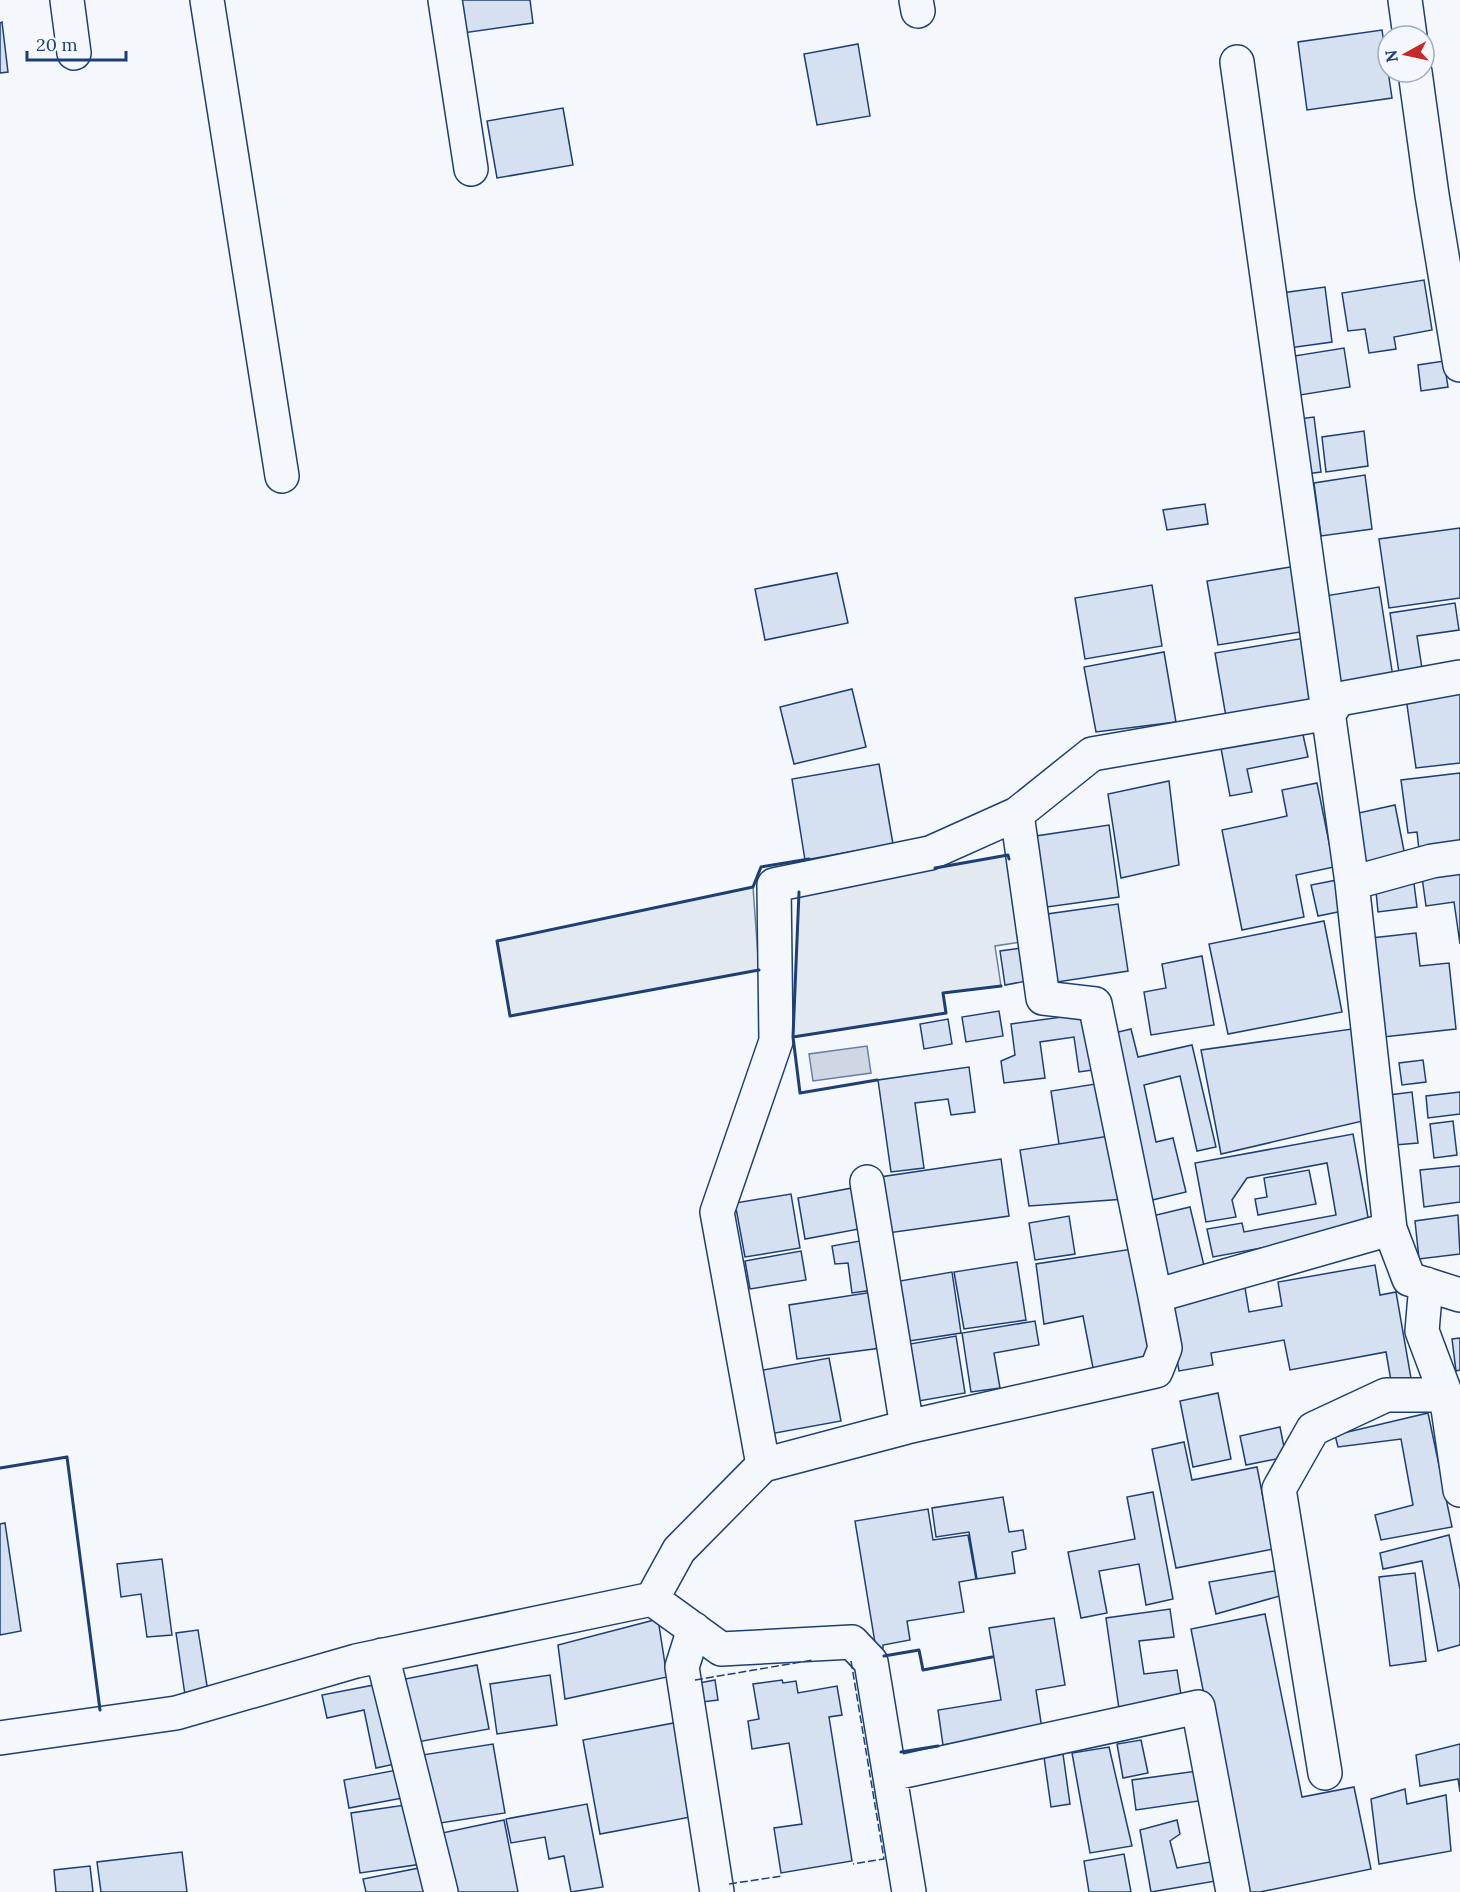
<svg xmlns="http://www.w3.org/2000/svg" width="1460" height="1892" font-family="Lora,serif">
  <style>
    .green { fill: #e3e9f0; stroke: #687fa3; stroke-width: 1.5 }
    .water { fill: #cfd7e4; stroke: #687fa3; stroke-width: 1.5 }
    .building { fill: #d5e0f0; stroke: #1d3f73; stroke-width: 1.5 }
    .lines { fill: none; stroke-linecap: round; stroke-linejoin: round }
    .minor-casing { stroke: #1d3f73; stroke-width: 36 }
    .minor { stroke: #f4f7fb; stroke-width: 33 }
    .fence { stroke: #1d3f73; stroke-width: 1.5; stroke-dasharray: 8 3; stroke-linecap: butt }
    .wall { stroke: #1d3f73; stroke-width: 3 }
  </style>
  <rect width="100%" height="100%" fill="#f4f7fb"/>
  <path class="green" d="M1008,855l13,87 -26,4 6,40 -58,7 3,20 -153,24 6,-145z
    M753,887l6,83 -249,46 -13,-75z"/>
  <path class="water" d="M867,1046l4,27 -58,8 -4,-27z"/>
  <path class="building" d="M458,0h72l3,23 -70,10z
    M2,22l6,50 -8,1v-50z
    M1382,30l10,68 -85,12 -9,-68z
    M858,44l12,72 -53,9 -13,-71z
    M563,108l10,57 -76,13 -10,-57z
    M1424,280l8,50 -38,7 2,12 -27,4 -4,-24 -17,2 -6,-38z
    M1325,287l7,55 -50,7 -8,-55z
    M1344,348l6,39 -56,9 -6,-39z
    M1444,361l4,26 -27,4 -3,-26z
    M1314,417l7,55 -23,3 -7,-55z
    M1364,431l4,35 -42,6 -4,-35z
    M1365,475l7,54 -51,7 -7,-53z
    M1205,504l3,20 -41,6 -4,-20z
    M1460,528v70l-71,10 -10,-69z
    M1296,566l11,65 -89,14 -11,-64z
    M837,573l11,50 -83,17 -10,-51z
    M1152,585l10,61 -77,13 -10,-61z
    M1379,587l14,90 -55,8 -13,-89z
    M1455,603l4,27 -42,6 6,39 -23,4 -10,-66z
    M1305,638l11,64 -90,15 -11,-64z
    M1164,652l12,70 -80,10 -12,-65z
    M852,689l14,58 -72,17 -14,-57z
    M1460,691v72l-44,5 -10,-70z
    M1301,726l7,31 -61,12 5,23 -22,4 -10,-53z
    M879,764l14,80 -88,16 -13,-81z
    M1460,773v73l-41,4 -2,-18 -9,1 -7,-53z
    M1169,781l10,84 -58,13 -13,-84z
    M1317,783l17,84 -38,8 8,42 -62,13 -20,-100 65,-14 -5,-26z
    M1395,805l11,56 -41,8 -11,-55z
    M1109,825l10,72 -72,10 -11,-71z
    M1460,865v79l-6,-42 -28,4 -5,-36z
    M1413,876l4,31 -39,5 -3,-31z
    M1337,880l6,31 -25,5 -7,-31z
    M1118,904l10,67 -77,12 -11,-68z
    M1324,921l18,91 -114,22 -19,-90z
    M1416,933l4,33 29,-3 7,66 -82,9 -12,-99z
    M1022,948l5,33 -22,4 -5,-34z
    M1202,956l12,69 -63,10 -7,-43 22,-4 -4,-24z
    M999,1011l4,25 -37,6 -4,-25z
    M1091,1013l8,56 -20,3 -5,-35 -34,5 5,36 -41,5 -3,-22 14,-6 -4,-31z
    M948,1019l4,25 -28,5 -4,-25z
    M1131,1029l7,28 54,-12 24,102 -19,4 -17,-75 -36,9 12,57 17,-4 13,54 -38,9 -38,-167z
    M1352,1029l15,91 -146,34 -20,-104z
    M1423,1060l3,22 -24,3 -3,-22z
    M969,1067l6,45 -24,3 -3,-16 -33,4 9,65 -33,4 -13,-92z
    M1108,1082l8,53 -57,9 -8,-53z
    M1412,1092l6,51 -23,2 -6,-50z
    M1460,1092v22l-32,4 -2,-22z
    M1453,1121l4,34 -23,3 -4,-34z
    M1353,1134l17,94 -157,29 -6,-28 35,-6 2,9 92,-17 -9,-52 -80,15 -15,22 4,17 -30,5 -11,-59z
    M1116,1135l9,64 -96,7 -9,-56z
    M1001,1159l8,57 -121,17 -8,-56z
    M1460,1166v36l-36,5 -4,-37z
    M1309,1170l7,34 -58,11 -3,-16 12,-2 -3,-19z
    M852,1188l7,41 -54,10 -7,-41z
    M791,1194l9,54 -55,9 -10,-54z
    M1190,1207l16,67 -42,10 -16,-67z
    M1458,1215l2,39 -41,5 -4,-38z
    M1069,1216l6,38 -40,6 -6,-37z
    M865,1240l8,50 -21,3 -4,-30 -13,1 -3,-18z
    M1132,1249l21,99 -7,14 -52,11 -11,-57 -39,8 -8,-60z
    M801,1251l5,29 -56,9 -5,-28z
    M1017,1262l9,58 -62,9 -10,-57z
    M1375,1265l5,30 16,-3 15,86 -20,3 -5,-29 -96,18 -6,-30 -73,13 2,12 -34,6 -12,-68 78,-15 4,24 33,-6 -4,-24z
    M952,1272l9,61 -58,9 -9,-60z
    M873,1292l8,56 -84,11 -8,-54z
    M1035,1321l4,24 -45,8 6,35 -29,4 -9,-59z
    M956,1336l9,57 -52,9 -9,-57z
    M1460,1338v32l-4,1 -4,-32z
    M829,1358l12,63 -71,13 -12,-63z
    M1218,1393l13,66 -38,8 -13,-66z
    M1428,1413l24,114 -71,13 -6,-25 38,-10 -12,-66 -63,8 -3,-12z
    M1280,1427l6,30 -40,8 -6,-29z
    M1184,1442l8,38 65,-13 16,82 -97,19 -24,-119z
    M1153,1492l20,107 -27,6 -7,-41 -40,7 8,42 -26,5 -13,-66 67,-13 -8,-42z
    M1003,1497l6,35 14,-2 3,19 -14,3 3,21 -38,6 -8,-47 -33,5 -4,-29z
    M928,1509l5,31 35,-5 8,44 -17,3 5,30 -57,9 3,19 -27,5v3l-7,1 -21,-128z
    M5,1523l16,108 -21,4v-111z
    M1449,1535l11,54v56l-22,6 -16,-90 -39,8 -3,-16z
    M162,1559l10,76 -25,2 -6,-43 -20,3 -4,-33z
    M1280,1570l3,25 -67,19 -7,-32z
    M1415,1573l11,88 -36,5 -11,-89z
    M1170,1609l4,28 -35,4 5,33 33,-4 5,31 -63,8 -13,-91z
    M1265,1614l37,183 52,-10 17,82 -111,23h-17l-52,-263z
    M1054,1618l11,67 -29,5 6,39 -99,16 -5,-35 63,-10 -12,-72z
    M658,1619l9,58 -102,22 -7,-54z
    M198,1630l11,68 -23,4 -10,-69z
    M477,1665l12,64 -77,14 -12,-63z
    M550,1675l7,50 -60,9 -7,-50z
    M715,1680l3,20 -16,2 -3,-19z
    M782,1680l1,3 13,-2 2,12 39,-7 5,29 -13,2 23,144 -71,12 -7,-45 28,-4 -13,-81 -37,6 -4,-28 11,-2 -6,-35z
    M379,1684l16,80 -19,4 -12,-58 -37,8 -5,-23z
    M679,1722l17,94 -96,18 -17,-94z
    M1141,1740l7,33 -25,5 -6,-34z
    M493,1744l12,69 -71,11 -12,-69z
    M1460,1744v48l-2,-13 -38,7 -4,-31z
    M1109,1747l23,99 -42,7 -18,-100z
    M1063,1754l7,50 -19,3 -7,-50z
    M402,1769l6,28 -59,11 -5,-28z
    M1197,1771l9,29 -70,10 -4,-30z
    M1405,1789l2,15 39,-9 5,56 -72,13 -8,-65z
    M412,1804l10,60 -62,9 -9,-60z
    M587,1804l16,83 -32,5 -7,-36 -15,3 -4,-22 -34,6 -5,-24z
    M504,1820l14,72h-65l-11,-59z
    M1177,1820l3,14 -10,7 7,27 33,-6 6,19 -65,11 -11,-62z
    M182,1852l5,40h-86l-4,-30z
    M1124,1854l7,38h-42l-5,-31z
    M90,1866l3,26h-37l-2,-22z
    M424,1867l4,25h-62l-3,-13z"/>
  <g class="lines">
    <defs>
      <path id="minor" d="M67,0l7,53
        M207,0l75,476
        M445,0l26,169
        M916,0l2,11
        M1405,0l5,36
        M1237,62l115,821
        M1415,72l17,123 28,170
        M1017,814l26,184 52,6 60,292
        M867,1182l40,245
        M1390,1229l-38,-346 80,-22 28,-4
        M1426,1284l-4,47 24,64 14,95
        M763,1465l-46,-253 59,-171 -2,-156 156,-32 87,-39 75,-60 237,-41 10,-14 121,-22
        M652,1599l27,-49 84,-85 144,-38 249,-56 9,-23 -10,-52 235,-67 19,50 51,16
        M694,1629l-12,38 35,225
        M382,1655l59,237
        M0,1738l176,-25 180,-52 296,-62 69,50 131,-7 19,20 38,230
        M1325,1773l-46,-284 34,-60 73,-34h60
        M891,1774l307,-67 35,185"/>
    </defs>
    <use href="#minor" class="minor-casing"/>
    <use href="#minor" class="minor"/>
    <path class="fence" d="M851,1661l33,198 -31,5
      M695,1680l118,-20
      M729,1884l53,-8"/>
    <path class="wall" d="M935,868l73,-13 1,4
      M799,892l-6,145 153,-24 -3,-20 58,-7
      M759,970l-249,46 -13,-75 256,-54 8,-20 48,-8
      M793,1037l7,56 77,-13
      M0,1468l67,-11 33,253
      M884,1656l35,-6 4,20 69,-13
      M901,1752l37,-6"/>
  </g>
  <g transform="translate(1406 54) rotate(262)"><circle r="28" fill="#f4f7fb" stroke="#9eadc5" stroke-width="1.5"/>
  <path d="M0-4.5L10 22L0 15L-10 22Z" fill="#c62828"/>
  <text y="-9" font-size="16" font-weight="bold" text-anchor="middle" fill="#1d3f73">N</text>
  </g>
  <path d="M27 51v9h99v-9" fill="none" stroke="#1d3f73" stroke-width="3"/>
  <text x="36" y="51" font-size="18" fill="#1d3f73" stroke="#f4f7fb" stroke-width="4.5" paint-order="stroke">20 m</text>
</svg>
